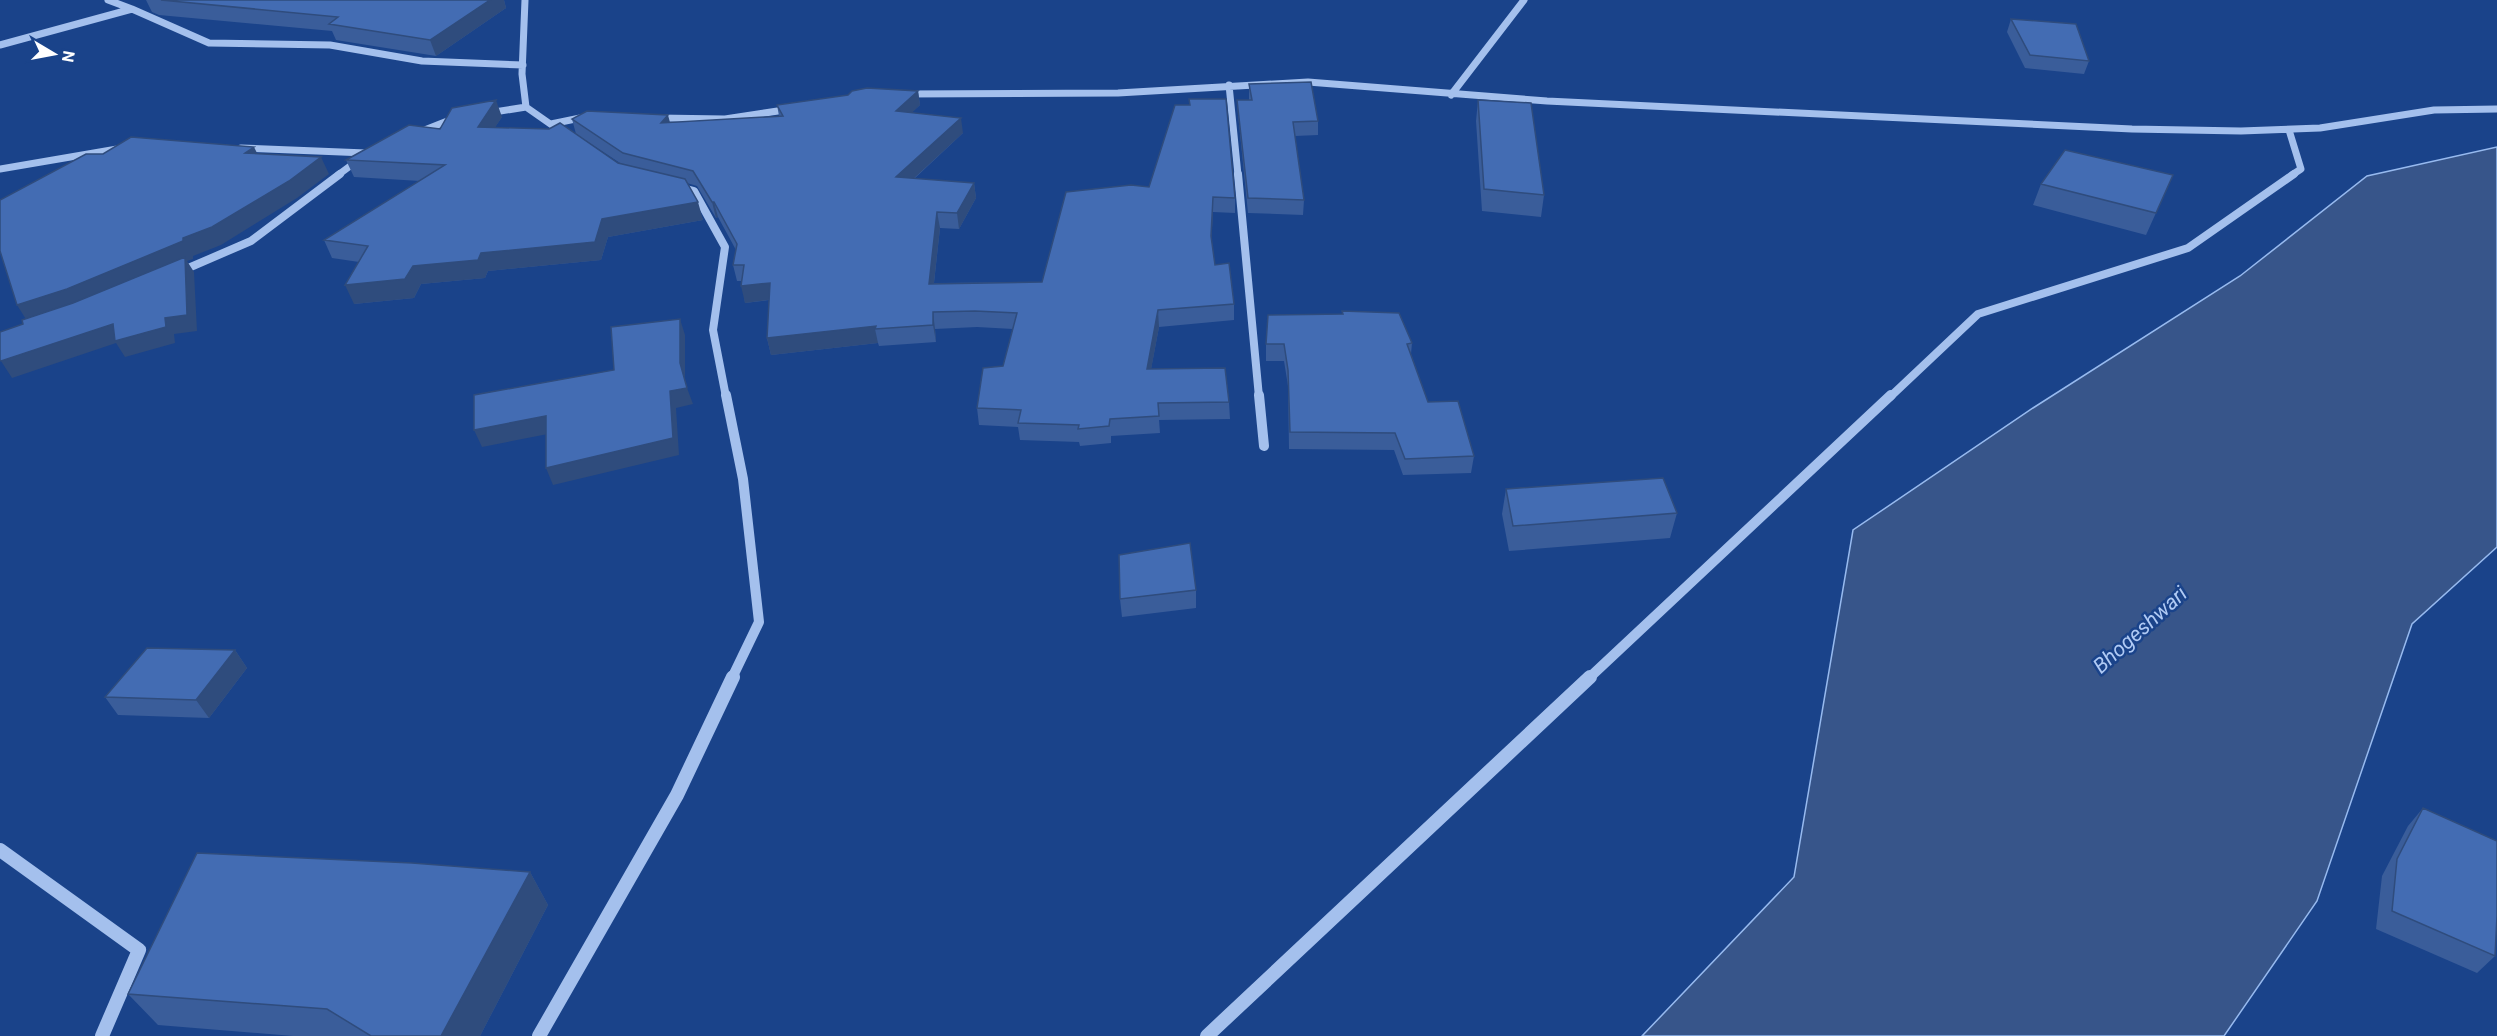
<svg xmlns="http://www.w3.org/2000/svg" width="2497" height="1036" font-family="Roboto,sans-serif">
  <style>
    .water { fill: #37558a; stroke: #97baef; stroke-width: 1.5 }
    .lines { fill: none; stroke-linecap: round; stroke-linejoin: round }
    .minor-far3 { stroke: #a4c0ed; stroke-width: 7 }
    .minor-far2 { stroke: #a4c0ed; stroke-width: 8 }
    .minor-far1 { stroke: #a4c0ed; stroke-width: 10 }
    .minor { stroke: #a4c0ed; stroke-width: 14 }
    .wall { fill: #3a5d9a }
    .shaded-wall { fill: #2f4c7d }
    .building { fill: #436cb3; stroke: #2f4c7d; stroke-width: 1.5 }
    .labels { text-anchor: middle; dominant-baseline: central; stroke-width: 5; stroke-linejoin: round; paint-order: stroke }
    .water-label { font-size: 21px; font-style: italic; fill: #b0caf4; stroke: #1a438a }
  </style>
  <rect width="100%" height="100%" fill="#1a438a"/>
  <path class="water" d="M2497,147v400l-85,77 -95,277 -93,135h-582l152,-159 59,-347 180,-122 207,-132 127,-100z"/>
  <g class="lines">
    <path class="minor-far3" d="M525,0l-3,74 4,33 30,21
      M132,9l77,34 121,2 92,16 101,4
      M0,45l132,-36 -24,-9
      M1229,85l9,90
      M905,94l213,-1 190,-11 239,19 585,28 109,2 79,-3 114,-18 63,-1
      M1451,95l73,-95
      M488,113l38,-6
      M658,118l67,1 66,-10
      M551,124l34,-7
      M2289,130l12,39 -9,6
      M417,133l38,-15
      M241,148l125,5 5,-2
      M0,169l123,-21
      M338,175l23,-17"/>
    <path class="minor-far2" d="M1238,174l21,223
      M679,187l15,4 31,56 -12,83 13,67
      M179,272l72,-31 89,-67
      M1890,397l88,-83 210,-66 106,-74"/>
    <path class="minor-far1" d="M726,395l17,84 16,143 -27,56
      M1259,395l5,51
      M1589,678l302,-283"/>
    <path class="minor" d="M0,850l139,100 -37,86
      M539,1036l138,-241 56,-118
      M1207,1036l383,-359"/>
  </g>
  <path class="wall" d="M146,0h358l2,8 -70,48 -100,-16 -4,-9 -173,-16 -7,-3z
    M2011,19l78,42 -5,13 -59,-6 -18,-36z
    M1249,84l69,37v14l-23,1 9,64 -1,15 -55,-2 -10,-99 -1,-14h12z
    M918,91l2,14 -9,8 52,20 -49,46 60,4 2,15 -17,31 -19,-1 -6,55 108,-1 107,-95 40,-82v-6l46,99v15l-22,-1 -2,31 4,22 19,39v16l-75,7 -8,42 78,33 1,17 -71,1 1,13 -49,3v7l-31,3 -1,-4 -59,-2 -2,-13 -39,-2 -2,-17 26,-42 10,-37 -36,-2 -42,2 1,13 -57,4 -1,-3 -107,12 -4,-17 2,-38 -24,3 -3,-22h-5l-4,-16 3,-15 -18,-33 -2,1 -19,-32 -10,-3 16,37 -95,17 -7,23 -113,11 -3,7 -64,6 -7,14 -60,6 5,-42 -27,-4 -8,-18 96,-59 -66,-4 -8,-17 156,-43 -7,10 125,36 -44,-29 -4,-15 98,4 109,-7 -2,-11z
    M1478,100l66,95 -3,22 -59,-6 -6,-90z
    M2173,175l-27,60 -113,-30 8,-21z
    M1342,311l70,32 -1,11 17,48 46,54 -3,17 -68,2 -9,-25 -105,-1 -1,-63 -4,-25h-18v-17l76,-30z
    M1506,489l171,24 -7,25 -161,13 -7,-37z
    M1196,590v18l-74,9 -2,-18z
    M235,650l12,18 -38,50 -91,-3 -13,-18z
    M2423,808l72,148 -18,17 -101,-44 6,-53 26,-50z
    M530,872l18,33 -68,131h-187l-135,-11 -30,-31z"/>
  <path class="shaded-wall" d="M479,0h25l2,8 -70,48 -6,-16z
    M918,91l2,14 -22,21 -2,-15z
    M496,100l6,17 -18,27 -6,-17z
    M668,115l4,15 -11,-7z
    M961,118l2,15 -64,59 -3,-15z
    M254,147l8,16 -17,-10z
    M321,157l8,17 -32,24 -76,47 -28,11v3l-6,2 7,11 3,59 -23,3 1,9 -50,14 -9,-14 -104,35 -11,-17 112,-37 52,-6 -136,6 -12,-19 166,-67z
    M974,183l2,15 -17,31 -2,-16z
    M1213,197v15l-2,40v-16z
    M698,202l5,18 -95,17 -7,23 -113,11 -3,7 -64,6 -7,14 -60,6 -9,-19 68,-19 68,-13 121,-34z
    M712,202h2l4,15 -2,1z
    M937,212l3,16 -8,72 -3,-16z
    M770,283l4,16 -29,4 -4,-17z
    M1158,310l1,17 -11,59 -1,-17z
    M933,312l2,17 1,13 -3,-17z
    M680,319l5,16v44l-5,-16z
    M876,326l-1,3 3,14 -107,12 -4,-17z
    M687,388l6,16 -17,4 3,47 -126,30 -7,-17 124,-77z
    M546,416l7,17 -71,14 -8,-17z
    M235,650l12,18 -38,50 -13,-18z
    M530,872l18,33 -68,131h-39z"/>
  <path class="building" d="M161,0h329l-60,40 -101,-16 9,-7z
    M2011,19l65,5 13,37 -59,-6z
    M1311,82l7,39 -25,1 11,78 -56,-2 -11,-98h15l-3,-16z
    M867,88l51,3 -22,20 65,7 -65,59 78,6 -17,30 -20,-1 -8,72 113,-2 24,-90 65,-7 18,2 26,-82h15l-1,-6h37l9,99 -22,-1 -2,39 4,29 14,-2 5,41 -76,6 -11,59 78,-1 4,34 -71,1 1,13 -49,3 -1,7 -31,3 1,-4 -61,-2 3,-13 -44,-2 6,-40 20,-2 14,-53 -42,-2 -42,1v13l-58,4 1,-3 -109,12 3,-55 -29,3 3,-21h-11l4,-21 -23,-42h-2l-19,-31 -70,-18 -51,-34 15,-8 81,4 -7,8 122,-7 -6,-11 71,-10 4,-4z
    M496,100l-18,27 71,2 11,-6 58,40 67,16 13,23 -96,17 -7,23 -114,11 -3,7 -65,6 -8,13 -60,6 23,-39 -44,-6 121,-75 -99,-5 63,-35 31,4 12,-21z
    M1478,100l53,3 13,92 -60,-6z
    M131,137l123,10 -9,6 76,4 -32,24 -77,46 -29,11v3l-116,48 -50,16 -17,-54v-51l86,-46h17z
    M2065,150l108,25 -17,38 -115,-29z
    M185,257l2,58 -22,3 1,9 -51,14 -2,-17 -112,37 -1,-1v-28l23,-8 -1,-4 51,-17z
    M1342,311l57,2 13,30 -5,1 21,58 30,-1 16,55 -69,3 -10,-26 -105,-1 -2,-62 -4,-26h-18l2,-29 75,-1z
    M680,319v44l7,25 -17,3 3,47 -127,30v-52l-72,14v-35l140,-25 -3,-43z
    M1663,478l14,35 -164,13 -7,-37z
    M1190,543l6,47 -76,9 -1,-44z
    M147,648l88,2 -39,50 -91,-3z
    M2423,808l74,33v75l-2,40 -103,-45 5,-52z
    M197,853l215,10 118,9 -89,164h-70l-44,-27 -199,-15z"/>
  <g class="labels">
    <g class="water-label">
      <text transform="translate(2140 630) rotate(-42)">Bhogeshwari</text>
    </g>
  </g>
  <g transform="translate(54 54) rotate(100)" stroke="#1a438a" stroke-width="4.5" paint-order="stroke">
  <path d="M0-4.5L10 22L0 15L-10 22Z" fill="#ffffff"/>
  <text y="-9" font-size="16" font-weight="bold" text-anchor="middle" fill="#ffffff">N</text>
  </g>
</svg>
